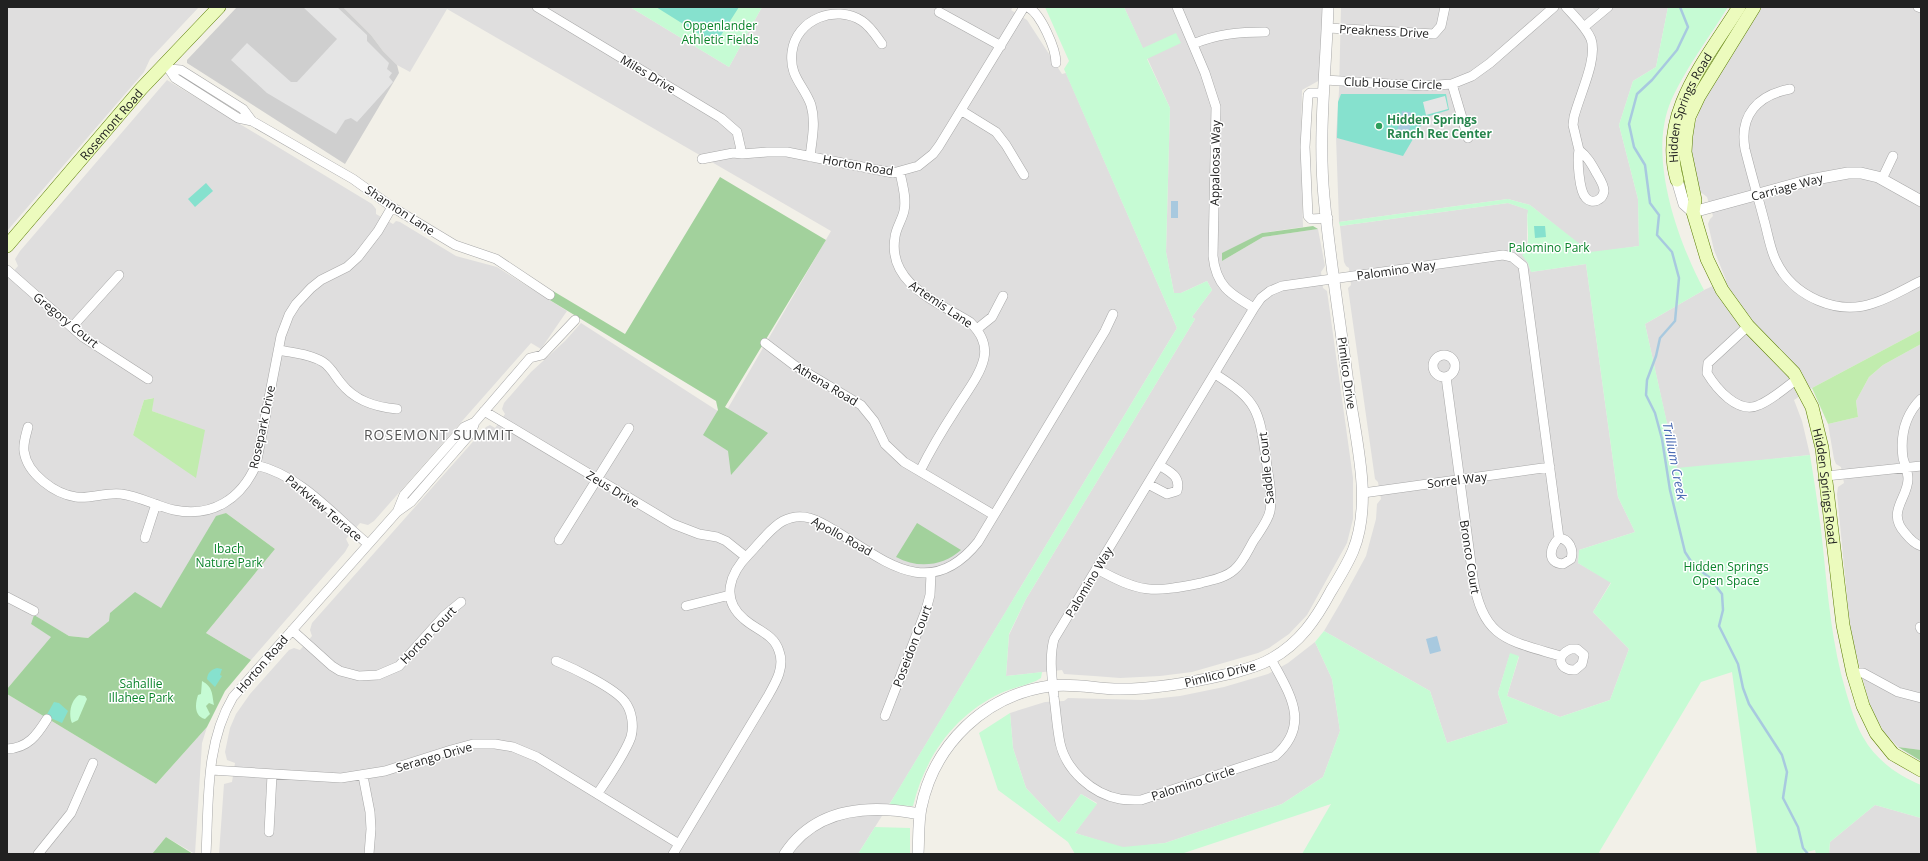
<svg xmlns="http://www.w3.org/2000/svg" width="1928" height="861" font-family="'Open Sans',sans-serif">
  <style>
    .residential { fill: #dfdede; fill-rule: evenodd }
    .religious { fill: #cfcfcf }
    .grass { fill: #c1ecae }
    .forest { fill: #a2d19c }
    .park { fill: #c6fbd4 }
    .pitch { fill: #86e1ce }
    .parking { fill: #e5e5e5 }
    .water { fill: #a8c9df }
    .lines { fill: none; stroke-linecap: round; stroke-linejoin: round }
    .stream { stroke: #a8c9df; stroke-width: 2.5 }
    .minor-casing { stroke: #a8a8a8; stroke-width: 10 }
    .tertiary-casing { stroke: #a8a8a8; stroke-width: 12 }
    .secondary-casing { stroke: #5a7d03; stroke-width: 14 }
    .minor { stroke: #fff; stroke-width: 9 }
    .tertiary { stroke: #fff; stroke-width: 11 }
    .secondary { stroke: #ecfbbd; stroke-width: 13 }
    .leisure-dot { fill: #2e9e5b; stroke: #fff; stroke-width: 1.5 }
    .labels { text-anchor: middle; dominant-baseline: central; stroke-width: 3; stroke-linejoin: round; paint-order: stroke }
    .park-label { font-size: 12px; fill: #0a842b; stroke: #fff }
    .street-label { font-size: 12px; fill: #212121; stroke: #fff }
    .leisure-label { font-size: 12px; font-weight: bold; fill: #27864d; stroke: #fff; text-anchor: start }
    .water-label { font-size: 13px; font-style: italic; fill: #4b6cb4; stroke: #fff }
    .quarter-label { font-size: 14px; letter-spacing: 1px; fill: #545454; stroke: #fff }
  </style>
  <rect width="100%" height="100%" fill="#f2f0e8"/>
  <path class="residential" d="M7,7h192l-49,52 -6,13 -137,159z
    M343,7h287l99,60 33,-60h251l-2,3 16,10 35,54 4,-1 111,255 -280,464 -39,62h-639l5,-70 8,-2 3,-19 -8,-3 -2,-8 5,-24 6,-14 14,-20 39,-44 5,-2 6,2 12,-14 -2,-6 2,-7 174,-196 4,-2 5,3 10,-14 -3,-5 2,-6 27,-31 34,-31 16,-18 143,92 107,-184 -384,-222 -37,63 -13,-7 -14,-14 -12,-16z
    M1124,7h199l-3,73 -18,10 -1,55 2,82 -41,6 -40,28 41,-24 55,-8 7,37 -4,6 2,16 4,3 26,187v41l-6,24 -40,72 -18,19 -20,14 -11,5 -66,19 -32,4 -40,2 -26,-2 -30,-2 -2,-4 -56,6 3,-41 17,-36 169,-280 -3,-2 20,-27 -5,-9 -26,12h-7l-8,-41 4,-144z
    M1341,7h327l-12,60 -23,14 -14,44 19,74 1,47 -49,7 -60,-48 -22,-6 -169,23 -3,-86 3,-45z
    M1762,7h159v323l-109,58 -18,12 8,21 8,34 -133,14 -32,-145 59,-34 22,-10 -12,-30 -6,-26 2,-5 3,-3 -6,-19 -8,-6 -8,-36 1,-23 11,-31z
    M167,80l205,124 4,5v5l17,10 3,-3 4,1 56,34 41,11 70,44 -26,38 -10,-6 -157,178 -6,4 -8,-2 -14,16 3,6 -4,7 -94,108 -45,-27 69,-84 -49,-36 -4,2 -61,93 -52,13 -21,17 -19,-2 -35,-20 -3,8 21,13 -45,52v-411l11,-12 -3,-7 5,-8zM153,398l-1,13 53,20 -72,4 11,-35z
    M1508,203l21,7 -2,5v34l-4,6 5,8 3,9 55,-8 32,233 17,35 -56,18 -1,13 33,19 -18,30 36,37 -19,51 -50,17 -53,-21 12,-39 -9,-3 -12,39 10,30 -61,20 -17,-52 -106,-60 17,-29 25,-46 10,-37 1,-15 4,-5 -3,-17 -3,-3 -27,-191 3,-3 -2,-17 -3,-2 -2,-4 -4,-36z
    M1921,344v406l-23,-3 -14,-15 -10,-18 -6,-15 -15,-58 -4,-25 -12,-122 1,-7 6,-4 -3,-16 -5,-3 -2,-5 -6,-35 30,-7 -2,-16 13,-24 14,-12z
    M1315,642l17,37 8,52 -17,46 -41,27 -117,39 -42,5 -48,-15 22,-30 -16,-9 -22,29 -33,-35 -13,-40 -3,-35 35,-11 19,-1 4,-3 75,2 37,-4 44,-9 44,-13 20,-11z
    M7,694l149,90 51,-57 -5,16 -7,111 -29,-17 -14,17h-145z
    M1875,805l46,13v36h-92l1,-12z"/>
  <path class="religious" d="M237,7h106l28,28 12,16 14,14 2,8 -54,91 -158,-101v-3z"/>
  <path class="grass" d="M1921,330v14l-38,21 -14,12 -13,24 2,16 -30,7 -16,-36z
    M154,398l-2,13 53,19 -9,48 -63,-43 11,-35z"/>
  <path class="forest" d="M720,177l106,63 -101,167 43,26 -37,42 -3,-24 -25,-16 15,-25 -2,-9 -168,-102 5,-8 72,43z
    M1313,226l5,3 -55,8 -41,24v-8l40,-20z
    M226,513l49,36 -69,84 45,27 -26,31 -18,36 -51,57 -149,-90v-5l44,-52 -20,-13 3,-9 35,21 19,2 21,-17 1,-8 25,-21 26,16 55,-92z
    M917,523l44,27c-18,16 -43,19 -65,7z
    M1898,747l23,3v11z
    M166,837l27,17h-41z"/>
  <path class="park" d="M630,7h132l-33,60z
    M1045,7h79l19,41 33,-15 5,10 -34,16 23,49 -4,144 8,41h7l26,-12 5,9 -20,27 3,2 -169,280 -17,35 -3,42 36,-4 -1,6c-8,6 -30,10 -40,15 -47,22 -76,64 -88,113l-24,-1 288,-477 -113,-259 5,-8z
    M1668,7h60c-19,31 -46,66 -59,99 -20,55 9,135 35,184l-59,34 32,144 133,-13c5,31 10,62 13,93 5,49 9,97 23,144 5,16 9,31 17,45 13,23 34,38 58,48v33l-46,-13 -45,37 -1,12h-13l-1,-4 -17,4h-41l-25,-182 -31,10 -103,172h-296l29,-50 -150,50h-106l-7,-12 -70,-52 -19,-57 31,-20 3,35 13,40 33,35 22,-29 16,10 -22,29 48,14 42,-4 117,-39 41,-27 17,-46 -8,-52 -17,-37 9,-11 106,60 17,52 61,-20 -10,-30 12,-40 9,3 -12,40 53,21 50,-17 19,-51 -36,-37 18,-29 -33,-20 1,-13 56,-18 -17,-35 -32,-233 -55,8 -3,-9 -6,-8c11,-11 3,-32 6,-45l-20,-7 -168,23 -1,-4 169,-23 22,6 60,47 49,-6 -1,-47 -19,-74 14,-44 23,-14z
    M202,681c11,6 10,13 12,24l-5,-2 -3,3 4,8 -5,5c-11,-3 -10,-15 -7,-24l3,-1z
    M79,695l6,1 2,3 -9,21 -6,3c-4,-9 -1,-23 7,-28z
    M875,827l35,1v26h-52z"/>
  <path class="pitch" d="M656,7h83l-21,33 -6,2z
    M1341,94h105l3,16 -23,7 -23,39 -66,-18 1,-36z
    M206,183l7,8 -18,16 -7,-8z
    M1534,226h11l1,11 -11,1z
    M217,668l5,1 -2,6 2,1 -7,11 -8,-8c1,-7 4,-9 10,-11z
    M54,702l5,1 9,8 -6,12 -16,-7z"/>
  <path class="parking" d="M303,7h34l30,28v6l22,22 -2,6 5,4 -3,4 4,5 -36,40 -6,-4 -6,2 -9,14 -69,-41 -36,-33 16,-17 44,39h6l40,-43z
    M1445,96l3,13 -22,6 -3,-13z"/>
  <path class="water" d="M1402,111l12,2 -6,22 -11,-3z
    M1171,201h7v17h-7z
    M1437,636l4,15 -11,3 -4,-15z"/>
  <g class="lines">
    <path class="stream" d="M1680,7l8,20 -11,23 -25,30 -15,14 -8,30 5,23 11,18 5,38 9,12 -2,20 15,17 7,26 -4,43 -15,17 -4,18 -9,24 -1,15 9,18 7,26 8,51 15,62 9,14 15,11 13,17 1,16 -4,16 19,38 5,24 6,16 33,51 5,17 -4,26 15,29 5,21 5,6"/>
    <defs>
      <path id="minor" d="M537,7l184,111 16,14 5,22
        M1028,7c13,7 28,42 28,56
        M1177,7l28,66 11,34 -3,149c3,30 17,38 41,52
        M1566,7c8,9 20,20 25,32 7,20 -12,57 -17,78l-1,8 6,25
        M1918,7l3,1
        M939,12l62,34
        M1584,27l24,-20
        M1328,28l106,6 7,-8 4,-19
        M1193,44c24,-10 46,-12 72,-12
        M164,65l5,4 6,9 63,40 14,3 101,58 39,28 63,38 41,14 54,36
        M169,69l12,1 62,39 9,12
        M1325,80l98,6 29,-2 20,-8 18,-13 64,-56
        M1452,84l16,54
        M1790,89c-32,6 -51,26 -45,60 6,24 13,48 19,71 4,14 6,29 12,41 17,36 62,55 98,42 16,-5 32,-15 47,-22
        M1324,93h-14l-2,2 -3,52 3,69 3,3 17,-1
        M962,111l34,21 10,13 18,30
        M1579,150c9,7 13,15 18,24 3,5 7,11 7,17 -1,9 -12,14 -18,7 -7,-7 -9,-38 -7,-48z
        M810,157c2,-18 6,-35 1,-52 -7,-20 -22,-28 -19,-53 4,-33 44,-48 70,-31 9,6 14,15 20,23
        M702,159l31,-6 9,1 25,-2h20l106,21 25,-7 15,-12 6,-8 85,-139
        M900,172c2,12 7,26 4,39 -2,9 -8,17 -9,26 -8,47 43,65 75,85 10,10 17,21 14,36 -4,18 -19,36 -28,51 -13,20 -25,40 -36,62
        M1882,179l11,-23
        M7,270l76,67 65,42
        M1748,326l-40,37 -1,10c9,15 31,42 52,32 14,-6 26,-17 38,-26
        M72,327l47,-52
        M977,329l15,-12 11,-21
        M765,343l29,22 67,40 13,16 11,23 19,18 90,53
        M279,350c14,3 32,4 44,12 8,5 12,14 18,21 14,18 34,24 56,26
        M1433 366a11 11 0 1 1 22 0a11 11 0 1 1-22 0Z
        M1446,377l27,201c10,61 34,62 87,78
        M1921,399c-16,16 -21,36 -18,59 2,7 5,14 5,21 0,19 -22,33 -3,54 4,5 9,11 16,13
        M484,411l189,113 26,10 18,3 9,4 20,16
        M28,427c-2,8 -5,16 -4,24 3,23 31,43 52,46 15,2 30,-5 45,-3 18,2 35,12 53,16 38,8 67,-11 82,-45l25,-129 8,-21 7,-11 15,-16 10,-8 26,-13 11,-10 20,-26 14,-24
        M256,465c46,11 77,50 112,79
        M1826,476l95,-10
        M1148,484l19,10 10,-3c4,-15 -7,-19 -18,-26
        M1363,493l187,-26
        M398,510l6,-15 60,-68 11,-5
        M145,538l11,-34
        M559,540l70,-112
        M1097,569c43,24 55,24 104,14 11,-3 24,-5 33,-13 9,-7 14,-20 20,-30 6,-9 14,-19 16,-29 3,-17 -2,-35 -4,-52 -7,-49 -8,-58 -51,-85
        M7,597l27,14
        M686,606l44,-11
        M1920,627l1,2
        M292,630l40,36 8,5 19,5 19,-1 21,-9 45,-50 17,-14
        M1571,649h6l7,6 -2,9 -7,6c-15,1 -21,-14 -4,-21z
        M1271,659c18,34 41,65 4,97l-134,44c-7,0 -14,0 -21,-1 -28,-5 -54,-29 -60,-56 -3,-15 -4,-31 -6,-46 -2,-19 -5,-40 0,-58l200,-331 7,-10 9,-7 12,-5 221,-31 9,2 11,9 36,272c-9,9 -13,25 4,26l8,-5c3,-10 -2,-20 -12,-21
        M556,661c17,7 59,27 69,41 7,9 9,24 6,35 -6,17 -23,41 -33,56
        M1853,673h10l35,19 23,6
        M885,716l41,-106 4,-15 1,-21
        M7,749c21,-1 30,-14 40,-30
        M211,770l130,8 44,-7 66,-21 22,-6h22l18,3 24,10 142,87
        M363,776l7,36 1,17 -2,25
        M269,832l3,-57
        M38,854l33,-41 22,-50
        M206,854c3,-53 -1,-110 27,-157l164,-185 14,-10 60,-69 4,-11 55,-64 12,-3 33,-35
        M673,854l95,-158c8,-14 17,-29 11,-45 -5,-17 -23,-21 -35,-32 -24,-20 -14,-46 5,-65 10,-10 21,-26 34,-33 19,-10 35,-1 51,9 50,30 95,73 144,12l127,-211 8,-17"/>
      <path id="tertiary" d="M1677,180l7,24 9,8 117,-32 38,-7h13l17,4 43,24
        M785,854c31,-47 84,-50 135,-40
        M918,854c1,-15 0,-31 3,-46 13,-64 64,-113 129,-122 21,-3 43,2 64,3 38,1 76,-6 114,-15 14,-4 30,-7 43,-15 29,-16 45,-40 60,-68 8,-13 16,-26 22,-40 20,-49 3,-109 -4,-160 -8,-64 -19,-129 -25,-194 -6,-63 2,-127 4,-190"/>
      <g id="secondary">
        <path id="s1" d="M1754,7l-55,89 -10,21 -3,19 -1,16 10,48 -2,12 14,47 15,31 26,36 46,47 18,34 10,41 21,177 10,48 10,33 13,27 17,21 28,16"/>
        <path id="s2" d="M1677,180c-19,-66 29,-120 62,-173"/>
        <path id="s3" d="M7,246l134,-157 78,-82"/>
      </g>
    </defs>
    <use href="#minor" class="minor-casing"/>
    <use href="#tertiary" class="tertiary-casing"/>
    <use href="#secondary" class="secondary-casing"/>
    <use href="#minor" class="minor"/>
    <use href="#tertiary" class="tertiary"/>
    <use href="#secondary" class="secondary"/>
  </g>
  <circle class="leisure-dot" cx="1379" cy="126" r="4"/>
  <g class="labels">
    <g class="park-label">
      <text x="720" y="25">Oppenlander<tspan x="720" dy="14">Athletic Fields</tspan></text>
      <text x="1549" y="247">Palomino Park</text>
      <text x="229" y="548">Ibach<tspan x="229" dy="14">Nature Park</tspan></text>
      <text x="1726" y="566">Hidden Springs<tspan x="1726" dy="14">Open Space</tspan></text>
      <text x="141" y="683">Sahallie<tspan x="141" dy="14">Illahee Park</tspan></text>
    </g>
    <g class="street-label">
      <text transform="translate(1384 31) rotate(3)">Preakness Drive</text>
      <text transform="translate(648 74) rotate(31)">Miles Drive</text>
      <text transform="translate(1393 83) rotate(2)">Club House Circle</text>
      <text stroke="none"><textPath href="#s2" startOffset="76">Hidden Springs Road</textPath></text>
      <text stroke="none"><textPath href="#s3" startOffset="160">Rosemont Road</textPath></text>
      <text transform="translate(1215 163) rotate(-89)">Appaloosa Way</text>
      <text transform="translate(858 165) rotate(10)">Horton Road</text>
      <text transform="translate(1787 187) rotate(-15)">Carriage Way</text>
      <text transform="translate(400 210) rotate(33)">Shannon Lane</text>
      <text transform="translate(1396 270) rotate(-8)">Palomino Way</text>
      <text transform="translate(941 304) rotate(34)">Artemis Lane</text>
      <text transform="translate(66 320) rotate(39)">Gregory Court</text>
      <text transform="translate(1347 373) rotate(82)">Pimlico Drive</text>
      <text transform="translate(826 384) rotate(31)">Athena Road</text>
      <text transform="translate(262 427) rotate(-78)">Rosepark Drive</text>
      <text transform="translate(1266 468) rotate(-96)">Saddle Court</text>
      <text transform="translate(1457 480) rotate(-7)">Sorrel Way</text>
      <text stroke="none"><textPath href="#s1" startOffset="537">Hidden Springs Road</textPath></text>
      <text transform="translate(613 489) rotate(31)">Zeus Drive</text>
      <text transform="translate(324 508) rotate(40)">Parkview Terrace</text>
      <text transform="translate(842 536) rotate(29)">Apollo Road</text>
      <text transform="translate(1470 557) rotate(81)">Bronco Court</text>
      <text transform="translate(1089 582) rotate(-59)">Palomino Way</text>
      <text transform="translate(428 635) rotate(-46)">Horton Court</text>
      <text transform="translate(912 646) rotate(-69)">Poseidon Court</text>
      <text transform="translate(262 664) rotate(-49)">Horton Road</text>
      <text transform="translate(1220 674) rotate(-14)">Pimlico Drive</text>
      <text transform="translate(434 757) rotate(-16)">Serango Drive</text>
      <text transform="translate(1193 783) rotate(-18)">Palomino Circle</text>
    </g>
    <g class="leisure-label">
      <text x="1387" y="119">Hidden Springs<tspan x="1387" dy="14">Ranch Rec Center</tspan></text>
    </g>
    <g class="water-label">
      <text transform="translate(1675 461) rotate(79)">Trillium Creek</text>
    </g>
    <g class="quarter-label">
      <text x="439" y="434">ROSEMONT SUMMIT</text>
    </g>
  </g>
  <rect width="1928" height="861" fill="none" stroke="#212121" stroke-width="16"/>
</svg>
